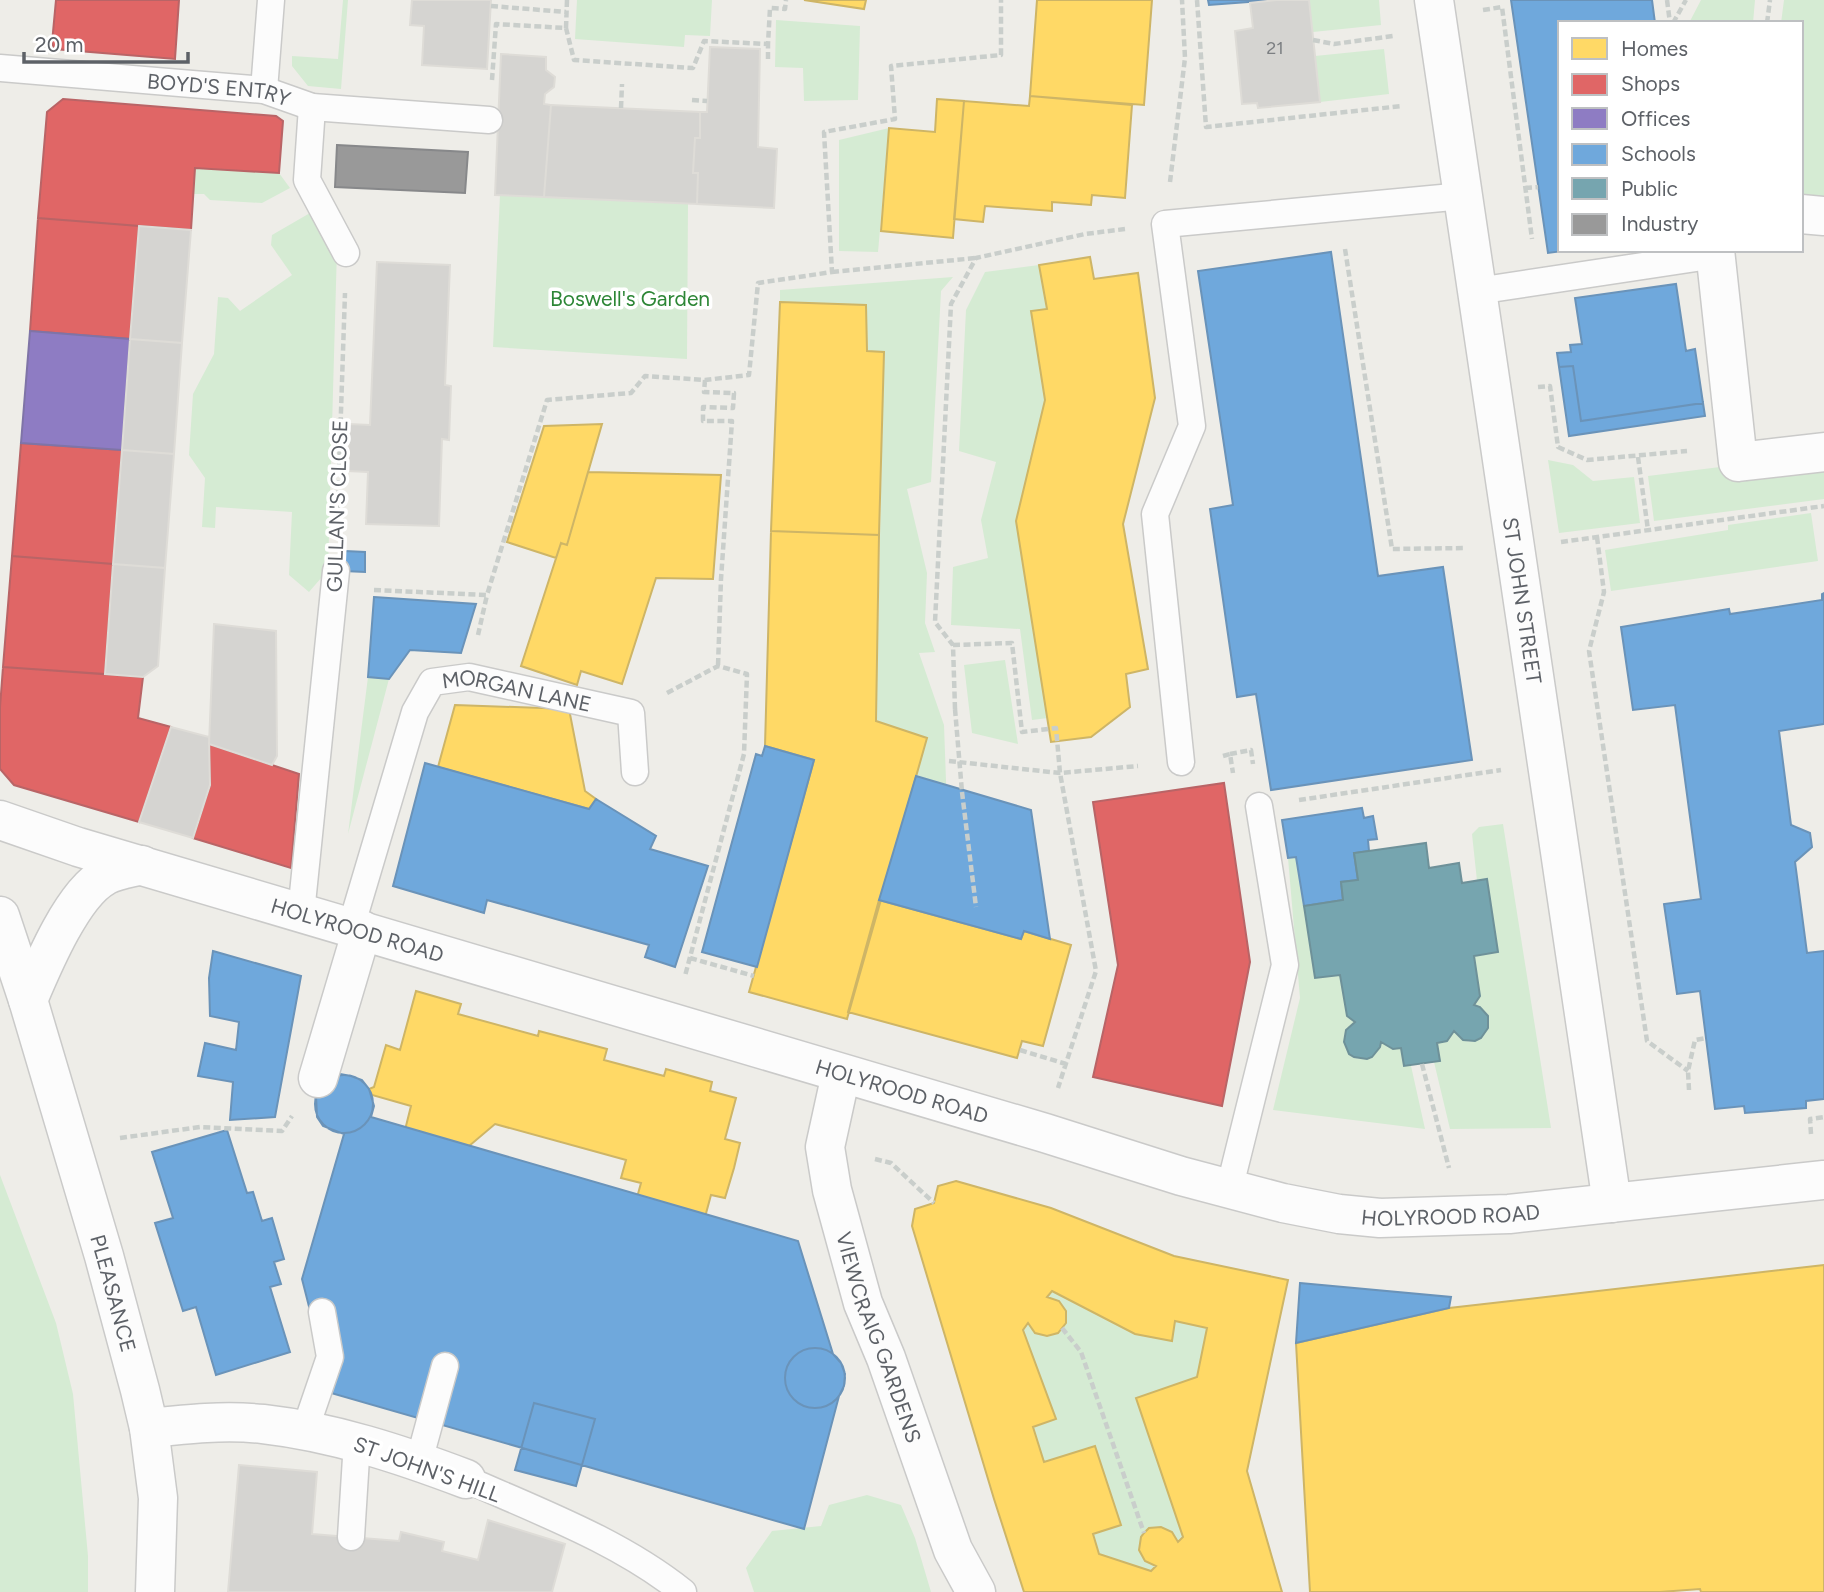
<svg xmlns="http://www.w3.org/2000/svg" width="1824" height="1592" font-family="Figtree,sans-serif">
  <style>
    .green { fill: #d5ebd3 }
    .homes { fill: #ffd966; stroke: #ceb566; stroke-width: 2; fill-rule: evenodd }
    .shops { fill: #e06666; stroke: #b96466; stroke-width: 2 }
    .offices { fill: #8e7cc3; stroke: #7f74a7; stroke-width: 2 }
    .schools { fill: #6fa8dc; stroke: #6a93b9; stroke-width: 2 }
    .public { fill: #76a5af; stroke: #6e9199; stroke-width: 2 }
    .industry { fill: #999; stroke: #87888a; stroke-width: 2 }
    .building { fill: #d5d4d1; stroke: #dedcd7; stroke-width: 2 }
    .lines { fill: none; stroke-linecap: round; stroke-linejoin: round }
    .service-casing { stroke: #cacac9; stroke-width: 29 }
    .pedestrian-casing { stroke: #cacac9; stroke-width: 41 }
    .minor-casing { stroke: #cacac9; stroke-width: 41 }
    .tertiary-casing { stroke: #cacac9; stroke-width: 41 }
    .path { stroke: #c9cecb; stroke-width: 4.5; stroke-dasharray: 7 3.5; stroke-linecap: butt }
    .service { stroke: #fcfcfc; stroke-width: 26 }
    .pedestrian { stroke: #fcfcfc; stroke-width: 38 }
    .minor { stroke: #fcfcfc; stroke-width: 38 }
    .tertiary { stroke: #fcfcfc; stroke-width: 38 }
    .path-bridge { stroke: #c9cecb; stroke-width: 4.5; stroke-dasharray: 7 3.5; stroke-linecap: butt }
    .labels { text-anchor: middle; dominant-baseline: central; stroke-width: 7; stroke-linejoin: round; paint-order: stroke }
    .number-label { font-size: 18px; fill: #7c7f82 }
    .street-label { font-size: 21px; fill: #5d6167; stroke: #fff }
    .park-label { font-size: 21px; fill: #2d8636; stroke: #fff }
  </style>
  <rect width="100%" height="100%" fill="#eeede8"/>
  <path class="green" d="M343,0h5l-7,89 -33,-3 -16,-20v-10l46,3z
    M577,0h135l-2,36 -25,-1 -1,12 -109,-8z
    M1309,0h70l2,25 -68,7z
    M1701,0h54l-2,23h-64z
    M1784,0h40v216l-23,-2v-191h-20z
    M776,20l84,6 -2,74 -54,1 -1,-33 -28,-1z
    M1384,49l5,45 -69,8 -5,-46z
    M889,128l-11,124 -39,-1v-111z
    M195,168l84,5 11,15 -28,15 -52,-3 -6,-6h-11z
    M500,195l188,9 -1,155 -194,-12z
    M310,213l27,36 -9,321 -19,22 -20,-17 3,-63 -76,-5 -1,21 -13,-1 3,-49 -16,-23 4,-61 21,-40 4,-57 10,1 12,13 52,-36 -21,-30 1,-10z
    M1039,265l8,44 -15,2 13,89 -29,121 32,197 -16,2 -12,-91 -69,-4 2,-58 35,-9 -7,-38 15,-58 -37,-11 7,-141 19,-38z
    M953,277l-12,14 -10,191 -24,7 20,84 -2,50 10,29 -16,1 25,72 7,195 -72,-20 48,-162 -51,-17 8,-368 -17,-2 -2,-46 -85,-3v-12z
    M1824,454v45l-170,22 -6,-45z
    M1548,460l25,5 20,16 41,-4 6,46 -81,10z
    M1811,513l7,48 -207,30 -6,-41 123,-20v-5z
    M1005,660l13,84 -46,-11 -8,-68z
    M368,677l21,2 -41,155z
    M1503,824l48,304 -101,1 -16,-67 6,-1 -3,-18 10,-2 7,-10c13,21 37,8 34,-15l-8,-9 -6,-2 6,-9 -6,-40 24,-5 -11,-71 -10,1 -5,-47 7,-7z
    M1296,857l19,121 25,-3 7,41 8,6 -11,14c0,27 32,32 37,6l12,7 8,-1 3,18h7l14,63 -152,-19 27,-112 -12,-140z
    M0,1175l56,148 17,71 15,162v36h-88z
    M1052,1291l83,43 36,7 4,-20 32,7 -10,49 -61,21 47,139 -5,5c-8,-13 -14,-16 -29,-14 -15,17 -13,28 7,38l-5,5 -52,-17 -6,-20 28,-9 -77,-63 -11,-35 22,-8 -32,-89 5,-7c24,35 60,-14 19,-26z
    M867,1495l34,10 14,33 16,54h-177l-8,-24 26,-37 49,-5 8,-21z"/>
  <path class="homes" d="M804,0h62l-2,9z
    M1037,0h115l-8,105 -114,-9z
    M1030,96l102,9 -7,93 -33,-3 -1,10 -39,-3v9l-67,-5 -2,16 -29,-3 10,-118 65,5z
    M937,99l27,2 -11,137 -72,-7 8,-103 46,4z
    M1090,257l4,22 44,-6 17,125 -32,126 25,145 -22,5 4,33 -39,30 -40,5 -35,-221 29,-121 -14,-89 16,-2 -8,-44z
    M780,302l86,3 1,46 17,1 -5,183 -108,-4z
    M602,424l-35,121 -6,-2 -5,15 -49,-16 37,-116z
    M588,472l133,3 -8,104 -57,-1 -34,106 -41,-13 -4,14 -56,-19 40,-123 6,2z
    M771,531l108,4 -3,186 51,17 -80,281 -98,-27 65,-232 -49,-14z
    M455,705l114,4 16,82 11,8 -7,10 -151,-42z
    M879,900l142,39 3,-8 47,14 -28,101 -21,-5 -5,17 -169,-46z
    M416,991l45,13 -3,10 80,22 1,-5 68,18 -3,11 60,16 2,-7 46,13 -2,9 26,7 -11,41 15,4 -6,25 -9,30 -14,-3 -29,107 64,18 -24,88 -116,-32 -11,43 -61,-16 -12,-4 13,-46 -182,-50 48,-174 4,1 6,-24 -39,-11 -3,-6 5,-2 12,-42 14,5zM495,1124l131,36 -5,18 20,5 -28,101 -169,-46 25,-92z
    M956,1181l95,27 123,48 114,24 -41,191 35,121h-258l-30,-93 -82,-273 3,-17 19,-6 4,-17zM1052,1291l83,43 37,7 3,-20 32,7 -10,49 -61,21 47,139 -5,5 -6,-10 -11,-5 -12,1 -5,5 -3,4 -2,13 6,11 11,5 -5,5 -52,-17 -6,-20 28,-9 -26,-79 -51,16 -11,-35 23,-8 -33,-89 5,-7 7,10 12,3 11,-3 8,-10v-12l-7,-10 -12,-4z
    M1824,1265v327h-123l-1,-3 -40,3h-350l-14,-249 153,-35z"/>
  <path class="shops" d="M56,0h123l-4,59 -121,-10 -2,-6z
    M63,99l213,17 7,5 -4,52 -84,-5 -4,62 -153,-12 9,-106z
    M38,218l101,8 -9,113 -100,-8z
    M21,443l101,7 -9,114 -101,-8z
    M12,556l101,8 -8,110 -102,-7z
    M3,667l140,10 -5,41 33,9 -32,95 -125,-37 -14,-16v-62z
    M209,744l90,30 -8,94 -98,-30 17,-53z
    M1224,783l26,179 -28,144 -129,-29 25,-112 -25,-163z"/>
  <path class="offices" d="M30,331l100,8 -8,111 -101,-7z"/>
  <path class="schools" d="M1208,0h68l-67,5z
    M1511,0h141l3,23h-95v227h10l-22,3z
    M1331,252l47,324 65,-9 29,193 -201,30 -15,-96 -19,3 -27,-188 23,-4 -35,-234z
    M1676,284l10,67 9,-2 8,54 -122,18 -8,-55 -14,1 -2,-14 14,-1 -1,-7 12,-1 -7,-46z
    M1573,366l8,55 122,-18 2,13 -136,20 -10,-69z
    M345,551l20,1v20l-21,-1z
    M1824,593v131l-45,7 12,94 19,8 2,14 -17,15 12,91 17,-2v148l-18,2v7l-61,5 -1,-7 -29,3 -15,-118 -23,3 -13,-90 37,-5 -26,-194 -42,5 -12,-83 108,-18 1,5 92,-14v-6z
    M374,597l102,7 -15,49 -51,-3 -21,29 -21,-2z
    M765,746l49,14 -57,207 -55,-15 54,-198 6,2z
    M425,763l164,46 7,-10 60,37 -6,13 58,17 -33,101 -30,-10 4,-12 -162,-45 -3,13 -91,-27z
    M916,776l115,34 19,129 -26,-8 -3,8 -142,-39z
    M1362,808l2,10 9,-2 4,23 -9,1 1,11 -15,2 4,27 -17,2 2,18 -39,6 -8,-49 -8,1 -6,-38z
    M213,951l88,25 -26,141 -45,3 3,-38 -35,-6 7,-33 31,7 3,-28 -29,-6 -1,-38z
    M340,1074l11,2 11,4 7,9 5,17 -3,11 427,124 35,113 8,9 4,11 -1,12 -5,10 -35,133 -473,-136 -29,-114 42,-145 -21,-8 -6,-9 -1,-22 14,-17z
    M315 1104a29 29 0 1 1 58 0a29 29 0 1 1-58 0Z
    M227,1130l20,63 6,-1 9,29 10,-3 12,41 -10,3 7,22 -11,3 20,65 -74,23 -20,-68 -13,4 -28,-88 18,-5 -21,-66z
    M1300,1283l151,14 -2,11 -153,35z
    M785 1378a30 30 0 1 1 60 0a30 30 0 1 1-60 0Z
    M534,1403l61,16 -19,67 -61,-16z"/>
  <path class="public" d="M1426,843l3,25 30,-5 3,20 25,-4 11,73 -24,4 6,40 -6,9 6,2 8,9v12l-7,10 -6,3 -12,-1 -9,-9 -7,10 -10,2 3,18 -36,5 -3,-18 -8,1 -12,-7 -1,5 -8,10 -5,2 -13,-2 -5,-3 -5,-12 2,-12 9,-8 -8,-6 -7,-41 -25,3 -11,-72 39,-6 -2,-18 17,-2 -4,-27z"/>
  <path class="industry" d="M337,145l131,7 -3,41 -130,-6z"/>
  <path class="building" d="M412,0h79l-4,69 -65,-4 2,-39 -14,-1z
    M1276,0h33l11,102 -62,6 -1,-5 -15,1 -7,-73 18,-3 -3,-25z
    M710,47l50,2 -2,98 19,2 -3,59 -77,-4 1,-31h-5l2,-35h5v-26h7z
    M501,54l45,3v13l9,7 -1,10 -9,7 -1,10 7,1 -7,92 -49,-2z
    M551,105l149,7v26h-5l-2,35h5l-1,31 -153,-7z
    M139,226l52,4 -9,113 -52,-4z
    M377,262l73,3 -5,120 6,1 -2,54 -7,-1 -3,87 -73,-2 2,-52 -20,-1 1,-47 21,1z
    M130,339l52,4 -8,111 -52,-4z
    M122,450l52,4 -9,114 -52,-4z
    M113,564l52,4 -7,98 -15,11 -38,-3z
    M214,624l62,7 1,125 -5,9 -63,-21z
    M171,727l38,10 1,48 -17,53 -54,-16z
    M239,1465l78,7 -5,62 87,7 2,-9 43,10 -2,9 36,9 10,-40 77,24 -13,48h-324z"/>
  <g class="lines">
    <defs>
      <g id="service">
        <path id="s1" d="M0,68l264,22 48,17 177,13"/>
        <path d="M264,90l7,-90"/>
        <path d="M312,107l-5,73 39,73"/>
        <path d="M1477,291l239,-36"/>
        <path d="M1181,762l-26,-248 37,-88 -27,-202 298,-28"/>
        <path d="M301,913l35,-342"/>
        <path id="s2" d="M351,927l64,-215 17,-30 37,-5 162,36 4,59"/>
        <path d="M1229,1190l56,-225 -26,-159"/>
        <path d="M305,1430l25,-73 -8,-45"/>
        <path d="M419,1461l26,-95"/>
        <path d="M466,1479c74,33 153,62 217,113"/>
        <path d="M351,1537l6,-95"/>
      </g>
      <path id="pedestrian" d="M1801,214l23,2
        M1715,250l23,212 86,-10
        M318,1078l44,-148"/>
      <g id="minor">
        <path id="s3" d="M1434,0l178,1203"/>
        <path id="s4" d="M841,1074l-16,73 7,43 31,113 23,55 67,192 23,42"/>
        <path d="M149,1428c38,-4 76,-8 114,-4 70,8 137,30 203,55"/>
      </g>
      <g id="tertiary">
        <path id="s5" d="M0,820l78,27 967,286 136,43 102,27 56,11 41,4 129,-4 315,-34"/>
        <path id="s6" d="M0,916l28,84 76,256 36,134 9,38 9,70 -3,94"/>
        <path d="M28,1000c14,-33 44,-106 77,-124 10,-6 25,-8 37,-11"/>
      </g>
    </defs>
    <use href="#service" class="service-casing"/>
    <use href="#pedestrian" class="pedestrian-casing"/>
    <use href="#minor" class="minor-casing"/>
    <use href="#tertiary" class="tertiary-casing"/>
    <path class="path" d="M1197,0l9,127 196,-21
      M1667,0l3,23
      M491,6l75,6
      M1483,10l19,-3 30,232
      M1673,23l13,-23
      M1767,23l3,-23
      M566,28l1,-28
      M1313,40l21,4 59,-8
      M768,59v-15
      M492,80l4,-56 70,4 8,32 119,8 11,-27 64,3 2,-36 15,1 1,-9
      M692,100l15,1
      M621,108l1,-24
      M1170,182l15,-124 -3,-58
      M1525,188l13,-1
      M1345,249l47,300 73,-1
      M832,272l144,-14
      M705,380l-1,12 30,1 -1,15 -30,-1v14h29l-11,158 -3,87
      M1538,387l12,-1 8,61 29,13 100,-9
      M1638,457l10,73
      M337,529l8,-236
      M1597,537l7,55 -15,59 58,390 41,30
      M1561,542l263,-36
      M374,590l113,5 60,-195 84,-7 14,-17 60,4 44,-5 9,-92 74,-11 -8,-140 71,-13 -4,-53 110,-11v-55
      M478,635l9,-40
      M953,645l59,-2 10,89 34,-4 4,45 36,198 -38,117
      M667,693l51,-27 29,8 -3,80 -59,222
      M955,709l-2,-64 -18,-23 16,-318 25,-46 109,-24 40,-5
      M1230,754l21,-4 2,14
      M1223,756l7,-2 3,19
      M949,761l111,12 78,-7
      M962,792l14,115
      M1299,800l202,-30
      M690,958l64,18
      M1020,1050l46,14
      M1422,1064l27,104
      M1689,1090l-1,-19 7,-31 11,-2
      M1811,1134l-1,-15 14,-2
      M120,1138l80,-11 82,4 10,-15
      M875,1159l16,4 43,40
      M1062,1328l19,24 63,181"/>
    <use href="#service" class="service"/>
    <use href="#pedestrian" class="pedestrian"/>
    <use href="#minor" class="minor"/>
    <use href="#tertiary" class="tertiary"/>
    <path class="path-bridge" d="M955,709l7,83"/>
  </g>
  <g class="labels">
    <g class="number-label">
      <text x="1275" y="48">21</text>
    </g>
    <g class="street-label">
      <text stroke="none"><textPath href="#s1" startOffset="220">BOYD'S ENTRY</textPath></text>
      <text transform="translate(337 506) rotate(-88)">GULLAN'S CLOSE</text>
      <text stroke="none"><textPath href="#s3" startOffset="607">ST JOHN STREET</textPath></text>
      <text stroke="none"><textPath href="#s2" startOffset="345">MORGAN LANE</textPath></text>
      <text stroke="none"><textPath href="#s5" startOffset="374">HOLYROOD ROAD</textPath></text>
      <text stroke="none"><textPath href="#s5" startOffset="942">HOLYROOD ROAD</textPath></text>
      <text stroke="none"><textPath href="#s5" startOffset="1508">HOLYROOD ROAD</textPath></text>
      <text stroke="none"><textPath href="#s6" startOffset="394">PLEASANCE</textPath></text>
      <text stroke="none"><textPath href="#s4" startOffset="273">VIEWCRAIG GARDENS</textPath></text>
      <text transform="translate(427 1469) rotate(20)">ST JOHN'S HILL</text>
    </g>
    <g class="park-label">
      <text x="630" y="298">Boswell's Garden</text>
    </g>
  </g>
  <rect x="1558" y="21" width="245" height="231" fill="#ffffff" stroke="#bec0c2" stroke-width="2"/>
  <rect x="1572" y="38" width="35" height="21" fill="#ffd966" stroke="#bec0c2" stroke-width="2"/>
  <text x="1621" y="56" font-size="21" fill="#5d6167">Homes</text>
  <rect x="1572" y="74" width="35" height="21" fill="#e06666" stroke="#bec0c2" stroke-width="2"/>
  <text x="1621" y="91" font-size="21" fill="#5d6167">Shops</text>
  <rect x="1572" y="108" width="35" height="21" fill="#8e7cc3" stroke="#bec0c2" stroke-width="2"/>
  <text x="1621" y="126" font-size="21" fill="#5d6167">Offices</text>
  <rect x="1572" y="144" width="35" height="21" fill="#6fa8dc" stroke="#bec0c2" stroke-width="2"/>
  <text x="1621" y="161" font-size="21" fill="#5d6167">Schools</text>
  <rect x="1572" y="178" width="35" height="21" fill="#76a5af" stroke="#bec0c2" stroke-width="2"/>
  <text x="1621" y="196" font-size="21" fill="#5d6167">Public</text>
  <rect x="1572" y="214" width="35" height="21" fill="#999999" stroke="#bec0c2" stroke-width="2"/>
  <text x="1621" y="231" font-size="21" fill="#5d6167">Industry</text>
  <path d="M24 52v10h164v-10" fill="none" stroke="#5d6167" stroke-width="3.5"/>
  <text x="35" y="52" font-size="21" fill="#5d6167" stroke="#ffffff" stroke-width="5" paint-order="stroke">20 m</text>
</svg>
